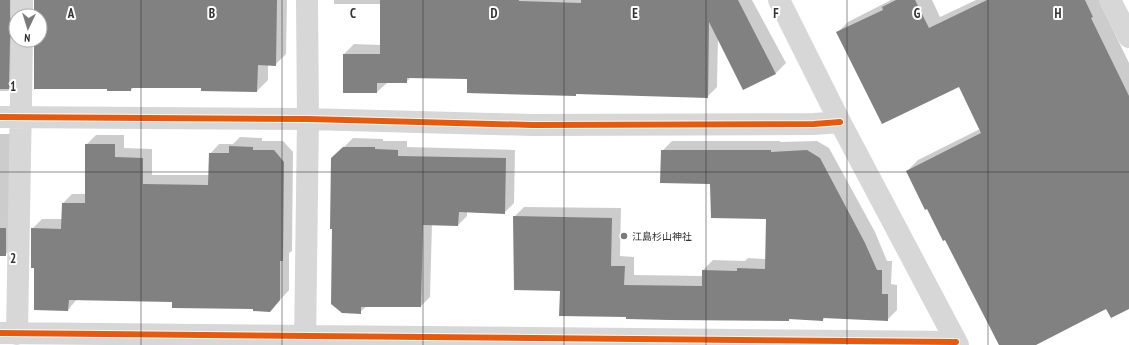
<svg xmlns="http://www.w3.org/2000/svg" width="1129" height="345" font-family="'PT Sans Narrow','Noto Sans JP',sans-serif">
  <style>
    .shadow { fill: #0003 }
    .building { fill: #818181 }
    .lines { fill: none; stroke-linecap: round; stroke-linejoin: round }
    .minor { stroke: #d7d7d7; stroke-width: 22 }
    .cycleway-casing { stroke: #fff; stroke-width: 8 }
    .cycleway { stroke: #e8590c; stroke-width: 6 }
    .grid { fill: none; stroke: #333; stroke-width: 1; stroke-opacity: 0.55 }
    .poi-dot { fill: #7a7a7a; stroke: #fff; stroke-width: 1.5 }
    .labels { text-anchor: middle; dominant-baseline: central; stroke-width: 4; stroke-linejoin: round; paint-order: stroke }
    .poi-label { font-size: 10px; fill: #333; stroke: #fff; text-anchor: start }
    .grid-label { font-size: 13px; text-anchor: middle; font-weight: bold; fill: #333; stroke: #fff; stroke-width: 4; stroke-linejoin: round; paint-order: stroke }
  </style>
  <rect width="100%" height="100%" fill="#fff"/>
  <path class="shadow" d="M0,0h20l-4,16v24l3,40 -11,11h-8z
    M36,0h251l-1,54 -11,11 -7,-1v16l-11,11 -55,-4h-68l-3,3 -23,-2 -73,-48h5v-24h-4z
    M334,0h418l34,63 -10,10 -33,16 -25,-51 -1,49 -10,10 -129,-4 -3,2 -107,-17 -57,-1 -5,5 -19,1 -10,9 -33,-38 10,-10 27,1v-41h-47z
    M891,0h41l8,17 36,-17h126v7l27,56v245l-23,-1 -72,38h-34l-55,-106 -38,-68 11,-11 62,-31 -20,-43 -123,-53 11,-11z
    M0,134h16l1,109 -12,12h-5z
    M96,135h28v13l28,1v26h57l1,-21 9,-10h14l7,-7 22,1v3h21l10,11 -1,99 -3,2v37l-19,21 -97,-10 -96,-2 -9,11 -33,-43 -3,-38 10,-10h21v-16l9,-9h14v-49z
    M353,138l30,1v2h24v6l108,3 -1,53 -10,10 -37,-1v4l-9,9 -26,-1 -2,73 -9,9h-54l-7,6 -27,-84 -1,-69z
    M672,141h108v1l37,-1 12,7 46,84 12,29h5l-1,23 6,1v25l-10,10 -62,-3 -2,3 -33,-2 -1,2 -162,-4 -66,-26 -47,-73 10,-10 97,1 -1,48 14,1v18l69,1v-6l10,-10 32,1 3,-3 18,1 1,-41 -105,-67z"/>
  <path class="building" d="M0,0h10v16l1,7 5,4v2l-5,5 -1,6 -1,49h-9z
    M34,0h243l-1,66 -18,-1 -1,27 -56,-1v-3h-70v3h-24v-2h-73v-49h6v-24h-6z
    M380,0h139v1l62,2v-3h157l38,74 -33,16 -34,-68 -1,76 -132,-4v2l-109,-3v-14l-60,-1v5h-30v10h-34v-39h37z
    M896,0h19l14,28 58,-28h98l8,17 -2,1 38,78v213l-18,9 -5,-9 -70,36h-37l-54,-105 -2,1 -16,-32 -2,1 -19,-39 75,-38 -22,-46 -77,37 -46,-92 47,-22 -1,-3z
    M85,144h30v13l28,1v26l65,1 1,-32h20v-7l24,1v3h21l10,12 -1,99h-3v39l-10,12 -17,-1v-2l-81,-1v-6l-103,-2 -1,11 -34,-1v-42h-3v-40l30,1 1,-26h23z
    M343,147h32v2l23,1v6l108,2 -1,56 -46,-2 -1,14 -35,-1 -2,82h-60v7l-19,-1 -11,-9 1,-75h-2l1,-71z
    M661,150h110v2l36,-2 13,8 45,85 12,27h5v24h6v27l-65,-3v3l-34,-2v2l-119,-1 -44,-1v-2l-67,-1 1,-25 -46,-1 -1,-74 99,2 -1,48h14l-1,19 78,1v-16l35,1v-3l28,1 1,-50 -55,-1 -1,-34 -50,-1z
    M0,228h6v28h-6z"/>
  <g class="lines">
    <path class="minor" d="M779,0l61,122 118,223
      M1110,0l19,37
      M22,16v-16
      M0,117l308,2 224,6 282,-1 26,-2
      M0,333l956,9
      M17,334l5,-294
      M305,345l3,-226 -1,-119"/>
    <defs>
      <path id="cycleway" d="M0,117l308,2 224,6 282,-1 26,-2
        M0,333l956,9"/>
    </defs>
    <use href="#cycleway" class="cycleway-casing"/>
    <use href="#cycleway" class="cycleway"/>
  </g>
  <path class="grid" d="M141,0v345M282,0v345M423,0v345M564,0v345M706,0v345M847,0v345M988,0v345M0,172h1129"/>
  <circle class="poi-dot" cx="624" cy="236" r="4"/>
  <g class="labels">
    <g class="poi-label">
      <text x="632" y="236">江島杉山神社</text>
    </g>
  </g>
  <g class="grid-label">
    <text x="71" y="18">A</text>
    <text x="212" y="18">B</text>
    <text x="353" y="18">C</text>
    <text x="494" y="18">D</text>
    <text x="635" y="18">E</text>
    <text x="776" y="18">F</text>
    <text x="917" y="18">G</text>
    <text x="1058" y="18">H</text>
    <text x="13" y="91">1</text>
    <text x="13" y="263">2</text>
  </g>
  <g transform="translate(28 28) rotate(184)"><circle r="19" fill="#ffffff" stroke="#adadad"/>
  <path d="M0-3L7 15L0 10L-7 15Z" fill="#7a7a7a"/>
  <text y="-6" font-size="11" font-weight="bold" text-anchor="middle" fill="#333333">N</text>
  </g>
</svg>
